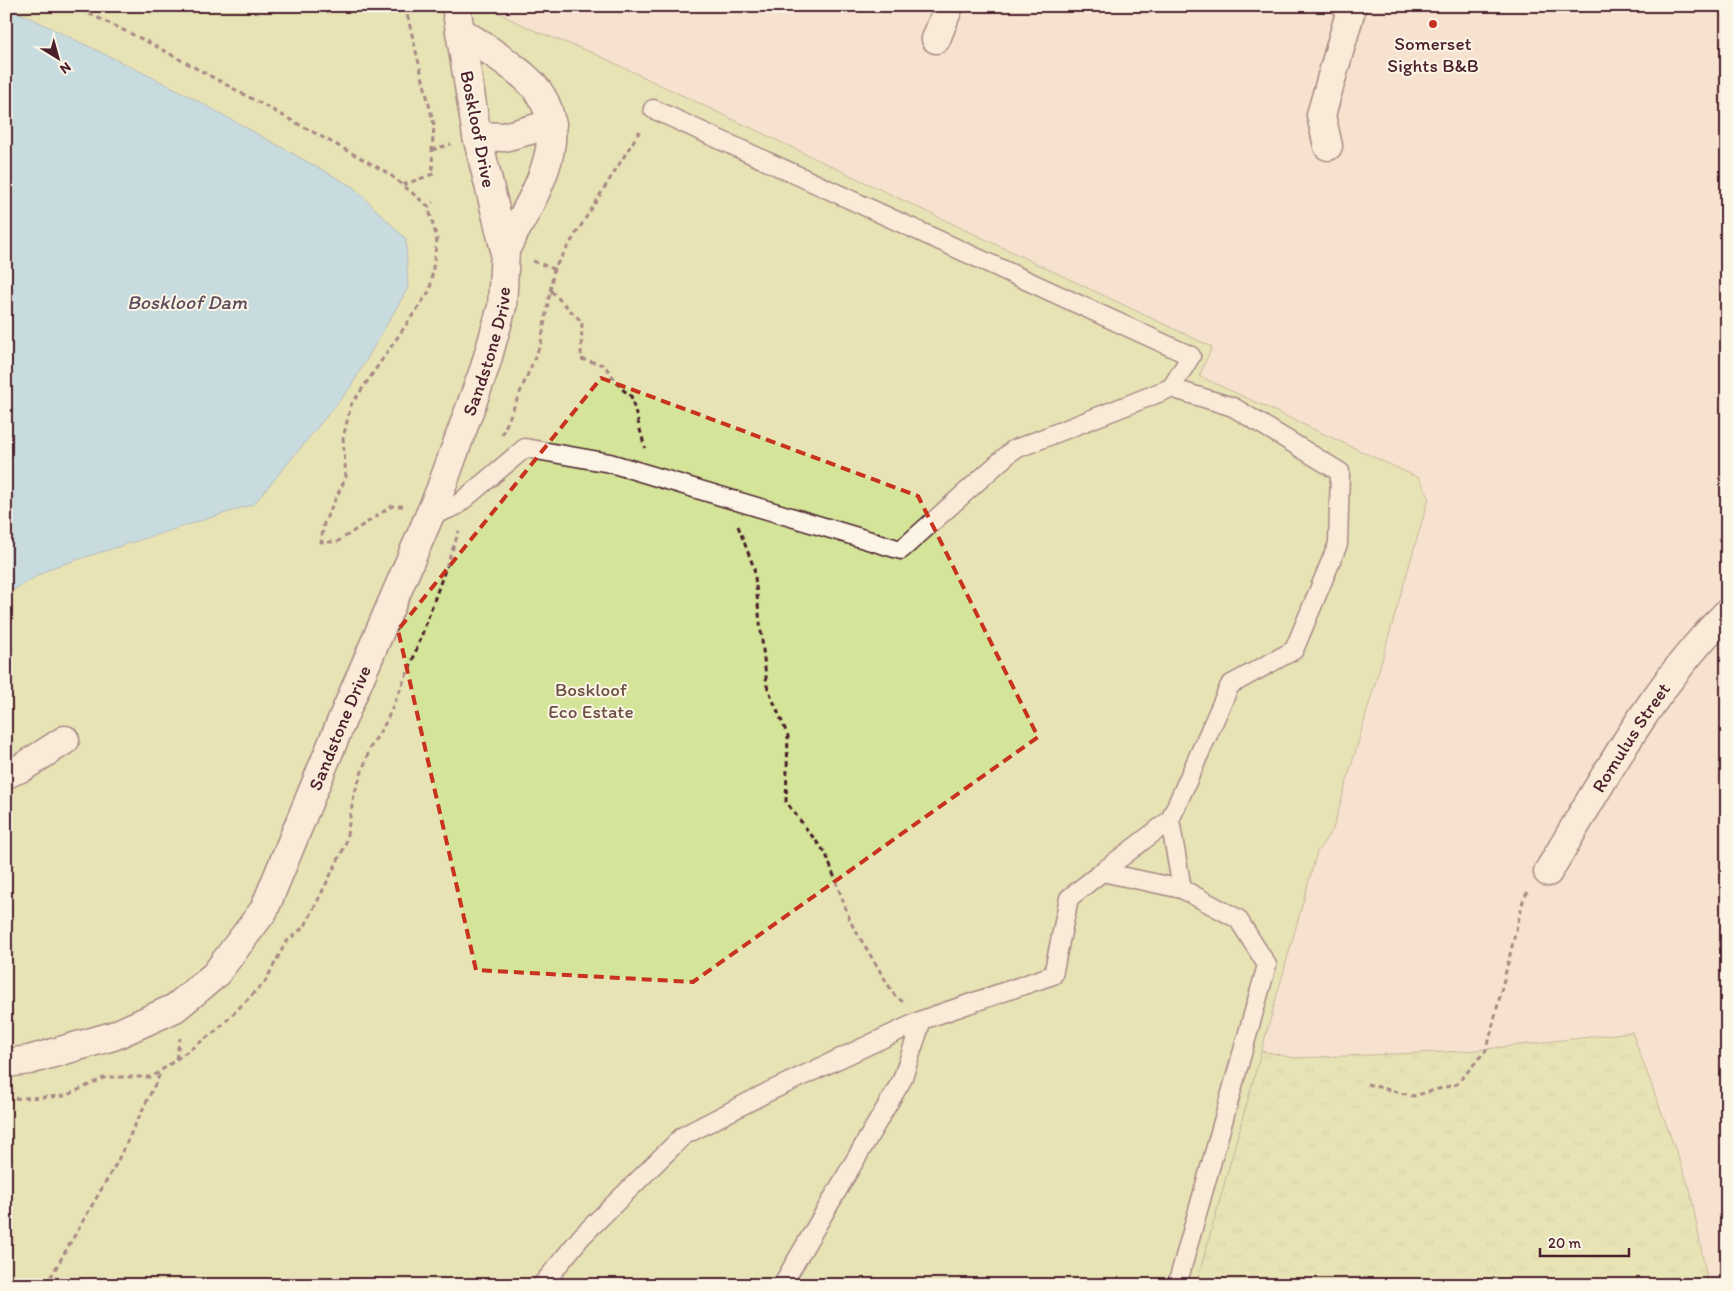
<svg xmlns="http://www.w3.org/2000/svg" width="1733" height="1291" font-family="Itim,sans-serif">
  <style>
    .grass { fill: url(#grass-tufts); stroke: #8f8262 }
    .park { fill: #d4e498; stroke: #8f8262 }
    .water { fill: #90d3f2; stroke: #748ba2 }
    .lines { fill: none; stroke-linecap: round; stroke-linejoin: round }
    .service-casing { stroke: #4a1f2b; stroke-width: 21 }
    .minor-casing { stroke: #4a1f2b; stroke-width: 31 }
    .path { stroke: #4a1f2b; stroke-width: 3; stroke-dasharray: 5 4; stroke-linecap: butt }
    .service { stroke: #fcf5e5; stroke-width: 18 }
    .minor { stroke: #fcf5e5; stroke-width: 28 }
    .marked { fill: none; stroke: #c8321e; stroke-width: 4; stroke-dasharray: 10 6; stroke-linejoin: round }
    .poi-dot { fill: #c8321e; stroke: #fcf5e5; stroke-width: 2 }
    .labels { text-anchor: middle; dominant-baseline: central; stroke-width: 4; stroke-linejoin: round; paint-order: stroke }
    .poi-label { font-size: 19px; fill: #4a1f2b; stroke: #fcf5e5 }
    .street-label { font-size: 19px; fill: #4a1f2b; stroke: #fcf5e5 }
    .park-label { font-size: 19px; fill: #6c5046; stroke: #fcf5e5 }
    .water-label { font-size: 20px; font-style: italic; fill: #5c4c5d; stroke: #fcf5e5 }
  </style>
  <defs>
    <pattern id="grass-tufts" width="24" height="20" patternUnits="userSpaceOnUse" patternTransform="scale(1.25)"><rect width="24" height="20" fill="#d4e498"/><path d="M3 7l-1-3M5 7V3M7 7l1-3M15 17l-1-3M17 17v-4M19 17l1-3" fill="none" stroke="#b8c383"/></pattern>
  </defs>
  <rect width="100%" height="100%" fill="#f6e2ce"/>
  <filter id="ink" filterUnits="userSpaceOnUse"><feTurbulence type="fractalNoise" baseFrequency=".02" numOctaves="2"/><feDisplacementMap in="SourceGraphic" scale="10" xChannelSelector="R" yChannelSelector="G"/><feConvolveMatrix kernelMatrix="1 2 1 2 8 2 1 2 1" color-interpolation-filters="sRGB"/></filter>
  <g filter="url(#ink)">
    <path class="grass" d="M1632,1032l58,157 18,96h-512l65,-234 34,7 173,-7z"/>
    <path class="park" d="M6,6h405l2,6 25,-6h51l17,11 34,16 51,19 621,295 -13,29 220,102 10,19 -96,332 -16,23 -121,433h-1190z"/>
    <path class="water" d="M6,6l172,84 175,97 53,52 2,49 -58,100 -96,116 -203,64 -45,26z"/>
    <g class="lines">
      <defs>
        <path id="service" d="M653,109l538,247 -20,32
          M429,517l27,-11 69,-58 85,15 291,87 112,-100 158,-62 62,19 107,65 -2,72 -44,106 -64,35 -60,135
          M542,1285l40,-49 101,-100 85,-44 154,-72
          M782,1285l120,-205 20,-60 131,-45 16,-77 33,-26
          M1177,1285l90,-320 -29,-46 -56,-30 -80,-17 68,-52 12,69"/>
        <g id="minor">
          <path d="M460,31c22,15 46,29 66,47 56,50 6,120 -21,172"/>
          <path d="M936,39l13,-33"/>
          <path d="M477,136l27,1 48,-13"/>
          <path d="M1328,146l-7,-31 31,-109"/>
          <path d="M6,774l17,-7 42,-27"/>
          <path id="s1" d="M1548,872c52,-87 106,-188 179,-259"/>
          <path id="s2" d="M6,1063l23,-3 84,-24 62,-28 40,-33 49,-65 80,-195 96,-224 45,-124 17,-60 3,-57 -28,-114 -21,-130"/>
        </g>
      </defs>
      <use href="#service" class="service-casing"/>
      <use href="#minor" class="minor-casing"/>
      <path class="path" d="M73,6l75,36 240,131 40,33 5,-4
        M432,150l19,-6
        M403,185l30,-11 -1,-24 2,-25 -29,-119
        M533,261l21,8 87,-140
        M551,291l31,31 -1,37 23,6 18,24 9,7 14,52
        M502,435l39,-92 13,-74
        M403,506h-11l-55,36h-16l3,-19 22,-46 -3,-39 8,-33 79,-115 7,-51 -9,-33
        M738,526l16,42 13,118 21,50 -2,66 40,52 25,69 44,73 8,6
        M176,1059l4,-21
        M1367,1084l46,12 44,-12 30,-35 37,-152 4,-5
        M6,1099l59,-3 41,-19h46l65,-47 48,-48 21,-40 19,-16 40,-80 9,-51 16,-47 16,-26 26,-60 47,-131
        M46,1285l70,-121 45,-92"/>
      <use href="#service" class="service"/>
      <use href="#minor" class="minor"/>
    </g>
  </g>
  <path d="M0 0H1733V1291H0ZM601,378l317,118 120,241 -345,245 -217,-12 -78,-340z" fill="#f6e2ce" fill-opacity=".55" fill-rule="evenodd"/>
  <path class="marked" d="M601,378l317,118 120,241 -345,245 -217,-12 -78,-340z"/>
  <circle class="poi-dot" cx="1433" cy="24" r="5"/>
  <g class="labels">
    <g class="poi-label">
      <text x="1433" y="43">Somerset<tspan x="1433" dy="22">Sights B&amp;B</tspan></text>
    </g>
    <g class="street-label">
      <text transform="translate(478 129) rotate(79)">Boskloof Drive</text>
      <text stroke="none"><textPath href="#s2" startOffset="914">Sandstone Drive</textPath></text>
      <text stroke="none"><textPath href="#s2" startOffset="509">Sandstone Drive</textPath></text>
      <text stroke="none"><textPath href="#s1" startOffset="158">Romulus Street</textPath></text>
    </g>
    <g class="park-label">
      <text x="591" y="689">Boskloof<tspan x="591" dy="22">Eco Estate</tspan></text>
    </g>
    <g class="water-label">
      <text x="187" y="302">Boskloof Dam</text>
    </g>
  </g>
  <rect width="1733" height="1291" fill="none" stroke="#fcf5e5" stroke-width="25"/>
  <rect x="12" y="12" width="1708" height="1266" fill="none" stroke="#4a1f2b" stroke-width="2" filter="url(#ink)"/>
  <g transform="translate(58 58) rotate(143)" stroke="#fcf5e5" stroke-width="4" paint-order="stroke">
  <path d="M0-4L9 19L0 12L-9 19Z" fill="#4a1f2b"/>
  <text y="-8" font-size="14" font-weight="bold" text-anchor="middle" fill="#4a1f2b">N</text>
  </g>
  <path d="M1540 1248v8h89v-8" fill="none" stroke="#4a1f2b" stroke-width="2.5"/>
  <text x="1548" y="1248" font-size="15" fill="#4a1f2b" stroke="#fcf5e5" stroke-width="4" paint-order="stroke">20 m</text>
</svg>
